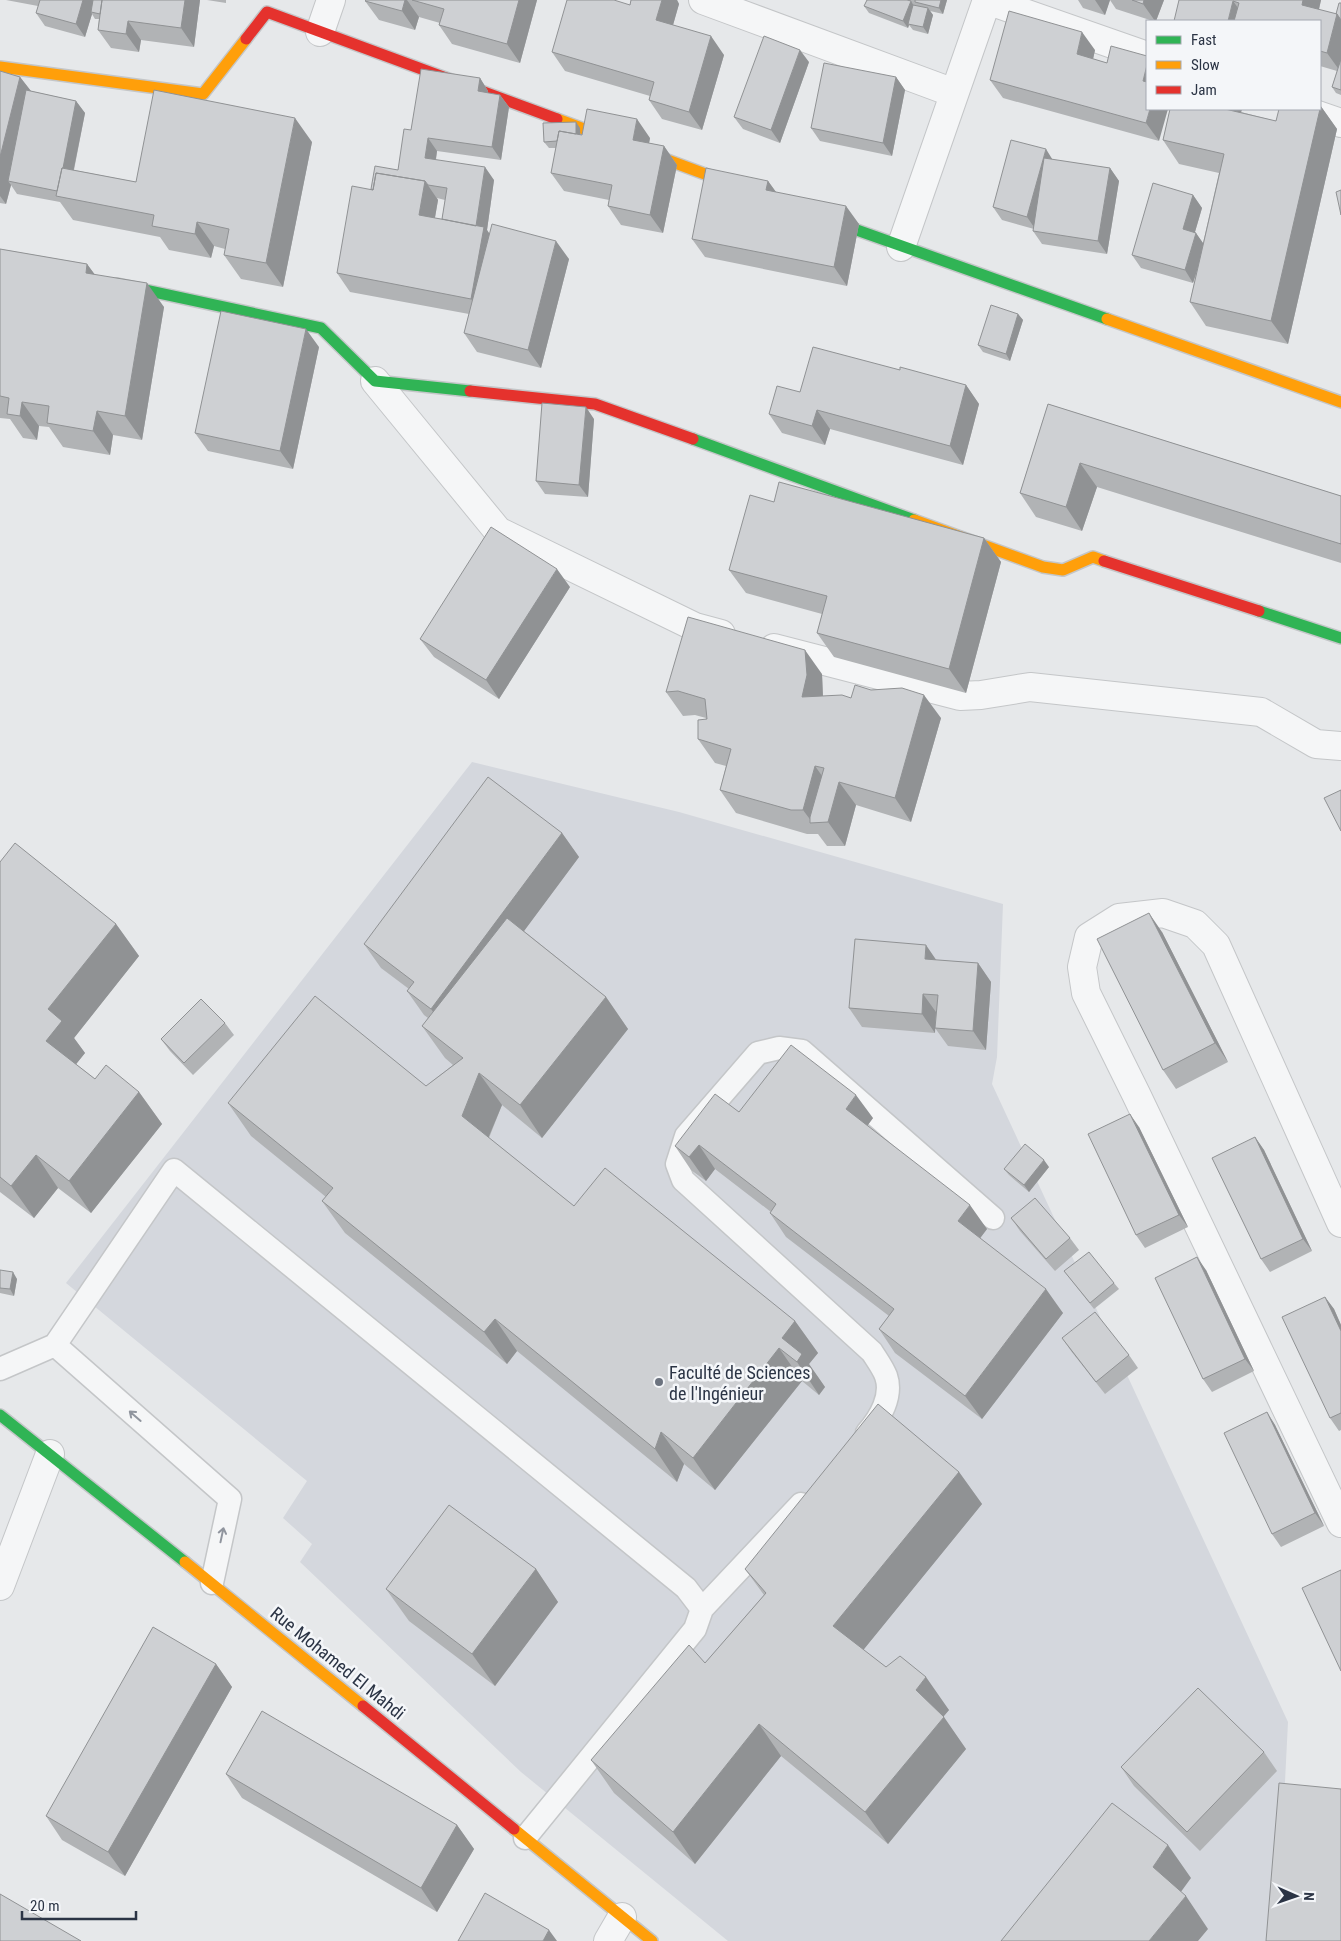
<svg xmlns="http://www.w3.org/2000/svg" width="1341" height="1941" font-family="'Roboto Condensed',sans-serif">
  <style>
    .built { fill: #d4d7dd }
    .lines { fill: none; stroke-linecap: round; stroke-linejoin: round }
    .lane-casing { stroke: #c4c6c8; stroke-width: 25 }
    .street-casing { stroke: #c4c6c8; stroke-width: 30 }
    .fast-casing { stroke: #c4c6c8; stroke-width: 14 }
    .slow-casing { stroke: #c4c6c8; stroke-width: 14 }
    .jam-casing { stroke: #c4c6c8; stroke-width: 14 }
    .lane { stroke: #f5f6f7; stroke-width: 22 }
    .street { stroke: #f5f6f7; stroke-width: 28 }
    .fast { stroke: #30b455; stroke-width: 11 }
    .slow { stroke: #ff9f0a; stroke-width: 11 }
    .jam { stroke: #e5322d; stroke-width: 11 }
    .wall { fill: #b1b3b5; fill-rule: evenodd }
    .shaded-wall { fill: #909294 }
    .building { fill: #ced0d3; stroke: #909294 }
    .oneway { stroke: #90959e }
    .poi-dot { fill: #6c737f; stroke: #f4f6f9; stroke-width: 2 }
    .labels { text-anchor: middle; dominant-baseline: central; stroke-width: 5; stroke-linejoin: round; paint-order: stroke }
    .poi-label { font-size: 18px; fill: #2b3445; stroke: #f4f6f9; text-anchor: start }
    .street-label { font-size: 18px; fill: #2b3445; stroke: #f4f6f9 }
  </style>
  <rect width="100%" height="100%" fill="#e6e8ea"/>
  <path class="built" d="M472,762l207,50 324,92 -6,153 -5,27 296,638 -11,219h-549l-207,-169 -221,-210 12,-18 -29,-26 24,-37 -241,-198z"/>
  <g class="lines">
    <defs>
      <path id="lane" d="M55,1345l119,-175 512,418 16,21 -7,20 -170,209
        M0,1369l55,-24 175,154 -18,84
        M867,1433c13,-15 26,-37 19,-57 -3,-8 -9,-16 -14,-24l-189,-172 -6,-16 9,-28 72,-83 21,-5 23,3 191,167
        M702,1609l99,-105"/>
      <path id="street" d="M703,0l251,93
        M987,0l160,56
        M320,32l11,-32
        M1300,109l41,14
        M901,247l86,-247
        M375,381l123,150 197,96 26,7
        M774,648l186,48 21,-1 49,-8 231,25 55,32 25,2
        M1341,1223l-125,-278 -21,-21 -32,-11 -44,5 -30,19 -7,30 4,26 50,101 205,429
        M0,1586l50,-132
        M608,1941l14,-24"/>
      <path id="fast" d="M823,218l284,101
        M117,284l204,44 54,53 95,10
        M693,439l221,81
        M1259,611l82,27
        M0,1415l185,147"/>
      <path id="slow" d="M0,67l203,27 43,-55
        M557,119l183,68
        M1107,319l234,83
        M914,520l129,47 20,3 30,-13 11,4
        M185,1562l178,144
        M514,1829l138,112"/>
      <path id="jam" d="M246,39l21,-27 290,107
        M470,391l125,13 98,35
        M1104,561l155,50
        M363,1706l151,123"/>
    </defs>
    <use href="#lane" class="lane-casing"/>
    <use href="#street" class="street-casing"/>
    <use href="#fast" class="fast-casing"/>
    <use href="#slow" class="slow-casing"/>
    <use href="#jam" class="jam-casing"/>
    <use href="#lane" class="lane"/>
    <use href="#street" class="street"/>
    <use href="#fast" class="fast"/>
    <use href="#slow" class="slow"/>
    <use href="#jam" class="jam"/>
  </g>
  <path class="wall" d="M6,0h194l-6,47 -53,-7 -2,12 -28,-4 -13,-18 1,-11h-4l-3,-5 -7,23 -40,-11 -9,-13 2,-7z
    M207,0h19v3z
    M366,0h171l-17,63 -68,-19 -13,-19 1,-2 -21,-6 -4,13 -36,-10 -14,-19z
    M631,0h46l2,4 -6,21 51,30 -22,75 -40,-11 -13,-19 1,-4 -85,-25 -13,-19 78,-47z
    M867,0h80l-4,14 -13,-3 3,4 -5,19 -15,-4 -4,-5 -1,3 -39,-15 -5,-7z
    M1078,0h86l-8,21h-3l-37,-12 -6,-9 -5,15 -22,-7z
    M1179,0h142l-2,10 17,4 5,-11v92l-5,-2 -4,-6 5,-16 -17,-5v-45z
    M1095,50l-2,9 14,4 52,78 -156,-43 -13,-18z
    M809,62l-29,81 -37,-14 -9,-12z
    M0,71l20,6 11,14 45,10 9,12 -11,57 62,12 176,-40 -29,145 -42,-8 -17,-24 1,-6 -11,-3 -3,12 -42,-8 -9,-13 -87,-17 -13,-18 -43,-8 -6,-9 -5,19 -6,-1z
    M896,77l9,13 -13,66 -72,-15 -9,-13z
    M480,78l8,13v2l12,2 9,12 -8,53 -64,-9 -1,9 58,20 -7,50 2,4 80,25 -28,109 -64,-16 -13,-19 5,-19 -119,-22 -13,-19 35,-83 26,-20 13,-40zM437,198l8,2 -3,19 -7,-1 3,-18z
    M1320,105l17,24 -49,215 -82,-18 -16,-24 6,-28 -3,9 -52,-15 -9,-13 61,-60 9,13 -7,24 8,11 16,-70 -40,-9 -16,-24 7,-31h72l-1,3 35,9z
    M580,128v7l70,3 -1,5 15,3 13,19 -14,68 -42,-8 -13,-19 1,-6 -45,-9 -13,-18 5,-25h-7l-5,-6z
    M1053,160l57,8 9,13 -12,73 -65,-10 -9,-13 1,-2 -32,-9 -9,-13z
    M768,181l8,11 83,32 -12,62 -142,-29 -13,-18z
    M0,249l87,15 8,11 69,32 -22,133 -29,-5 -3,20 -47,-8 -14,-20 -10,-1 -2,14 -14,-2 -13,-19 -10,-1z
    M1018,314l5,6 -13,41 -27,-9 -5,-7z
    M319,347l-26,122 -85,-18 -13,-18z
    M900,370l66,15 13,19 -16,61 -133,-36 -5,16 -43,-12 -13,-19 31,-22z
    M1048,404l293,92v67l-244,-76 -15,44 -46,-14 -16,-24z
    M594,419l-6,78 -43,-3 -9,-13z
    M774,502l210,36 17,24 -35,131 -132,-36 -17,-24 5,-19 -76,-21 -17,-23z
    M570,587l-71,112 -65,-42 -14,-18z
    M822,674l1,22 118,22 -30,104 -55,-17 -11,41h-18l-9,-12h-11l-71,-21 -16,-23 6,-24 -11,-3 -17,-24 8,-21 -11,-3 -12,1 -17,-24z
    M562,833l17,24 -55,74 82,66 22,32 -86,109 -40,-33 -13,33 85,68 221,115 23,32 -9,11 16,23 -6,8 -17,-14 -87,109 -31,-26 -7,18 -160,-131 -10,13 -162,-131 -23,-32 4,-4 -75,-61 -23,-33 198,-17 27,-21 -8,-7 -23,-32 6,-8 -4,-3 -17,-24 2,-2 -28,-21 -17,-24z
    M0,862l116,62 23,32 -65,82 11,15 -9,11 19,15 44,13 23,32 -71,89 -33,-25 -24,30 -34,-26z
    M1162,932l66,130 -52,27 -13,-19z
    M936,960l42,3 13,19 -5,68 -38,-4 -13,-18v5l-73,-6 -13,-19z
    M225,1023l9,12 -41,40 -23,-24 -9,-12z
    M739,1112l134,6 -6,8 120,103 -7,9 83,75 -81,106 -87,-66 -16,-24 10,-13 -103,-79 -16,-24 1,-1 -56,-43 -9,12 -15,-11 -16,-24z
    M1139,1127l49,100 -43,21 -9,-13z
    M1255,1137l9,13 48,101 -42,21 -9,-13z
    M1049,1167l-20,25 -20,-17 -5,-6z
    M1011,1218l59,20 9,12 -24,21 -35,-40z
    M0,1270l17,9 -3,17 -14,-3z
    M1206,1270l48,101 -42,21 -9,-13z
    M1064,1271l50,12 5,6 -25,20z
    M1325,1297l9,12 7,16v105l-2,1 -9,-13z
    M1062,1338l67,17 9,13 -33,26 -34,-43z
    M1267,1412l8,13 49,101 -43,21 -9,-13z
    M959,1472l23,32 -119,146 23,17 63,43 -6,7 23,32 -78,95 -107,-88 -86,108 -81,-71 -23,-33 114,-97 59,-68 -19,-26z
    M536,1569l22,33 -63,84 -86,-65 -23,-32z
    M216,1664l16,23 -107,189 -63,-36 -16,-24z
    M1264,1752l13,19 -77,80 -66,-65 -13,-19z
    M226,1774l231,51 17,24 -37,63 -195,-114z"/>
  <path class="shaded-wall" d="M83,0h12l-4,12 1,2 -7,23 -9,-13z
    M185,0h15l-6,47 -13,-19z
    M405,0h2l12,17 -4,13 -13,-19z
    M519,0h18l-17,63 -13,-19z
    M662,0h15l2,4 -10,35 -13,-19z
    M941,0h6l-4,14 -4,-6z
    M1095,0h15l-5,15z
    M1144,0h20l-8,21h-1l-12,-17z
    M1303,0h18l-5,21 -14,-16z
    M911,1l4,7 -7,16 1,1 -1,3 -5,-7z
    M1233,1l13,18v2h-18z
    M928,8l5,7 -5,19 -5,-7z
    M1337,14l4,6v46l-1,5 -13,-18z
    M128,21l13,19 -2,12 -13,-18z
    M1082,32l13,18 -5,23 -13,-19z
    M711,36l13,19 -22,75 -13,-18z
    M800,50l9,12 -29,81 -9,-13z
    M1147,65v22l-4,-6z
    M20,77l14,18 -26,86 3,4 -5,19 -6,-8v-39z
    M896,77l9,13 -13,66 -9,-13z
    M480,78l8,13 -1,13 -9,-13z
    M500,95l9,12 -8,53 -9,-13z
    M76,101l9,12 -17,85 -10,-7z
    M1320,105l17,24 -49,215 -17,-23z
    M1150,109h18l-9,32 -13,-18z
    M1221,109h21l-6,22z
    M295,118l17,24 -29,145 -17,-24z
    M637,119l13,19 -4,21 -13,-19z
    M576,122l4,6 1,19 -5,-7z
    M428,138l9,13 -3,20 -9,-13z
    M664,146l13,19 -14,68 -13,-18z
    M1046,149l8,13 -18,68 -9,-13z
    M485,167l9,13 -7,50 11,16 -14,71 -13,-18 5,-72z
    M1110,168l9,13 -12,73 -9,-13z
    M425,181l13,19 -6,34 -13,-19z
    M768,181l13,18 -15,-9z
    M1193,195l9,13 -10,34 -9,-13z
    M846,206l13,18 -12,62 -13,-19z
    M197,222l17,24 -3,12 -16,-24z
    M1196,233l9,13 -12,37 -8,-13z
    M556,241l13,18 -28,109 -13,-18z
    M87,264l17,23 -18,-14z
    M147,283l17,24 -22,133 -17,-24z
    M1018,314l5,6 -13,41 -4,-7z
    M306,329l13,18 -26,122 -13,-18z
    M966,385l13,19 -16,61 -13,-19z
    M22,402l17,24 -2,14 -17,-24z
    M586,407l8,12 -6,78 -9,-12z
    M817,410l13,19 -5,16 -13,-19z
    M97,411l16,24 -3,20 -17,-24z
    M1080,463l17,24 -15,44 -16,-24z
    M984,538l17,24 -35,131 -17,-24z
    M557,569l13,18 -71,112 -13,-19z
    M805,650l17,24 1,25 -21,-2z
    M924,695l17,23 -30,104 -16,-24z
    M815,766l17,24 -20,32 -9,-12z
    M839,782l17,23 -11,41 -17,-24z
    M562,833l17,24 -131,176 -17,-24z
    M1149,913l13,19 66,130 -13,-19z
    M116,924l23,32 -65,82 11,15 -16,20 -23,-32 2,-32z
    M926,945l13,19 -14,-5z
    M978,963l13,19 -5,68 -13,-19z
    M923,994l13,18 -1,21 -13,-19z
    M606,997l22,32 -86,109 -22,-33z
    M479,1073l23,32 -18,43 -22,-32z
    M139,1092l23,32 -71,89 -22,-32z
    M856,1095l17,23 -11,15 -16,-24z
    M1130,1114l9,13 49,100 -9,-12z
    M1255,1137l9,13 48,101 -9,-12z
    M699,1145l16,24 -9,12 -17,-24z
    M36,1155l22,33 -24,30 -23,-32z
    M1044,1160l5,7 -20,25 -5,-7z
    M970,1205l17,24 -12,16 -17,-24z
    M1197,1257l9,13 48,101 -9,-12z
    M13,1272l4,7 -3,17 -4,-7z
    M1046,1289l17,24 -81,106 -17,-23z
    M1325,1297l9,12 7,16v6z
    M495,1319l22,32 -10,13 -23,-32z
    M795,1321l23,32 -9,11 16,23 -6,8 -22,-33 -15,-24z
    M779,1348l23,33 -87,109 -22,-32z
    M1267,1412l8,13 49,101 -9,-13z
    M661,1432l23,32 -7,18 -22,-33z
    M959,1472l23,32 -126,155 -23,-33z
    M536,1569l22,33 -63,84 -23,-32z
    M216,1664l16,23 -107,189 -17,-24z
    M926,1677l23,33 -11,13 -22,-33z
    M944,1717l22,32 -78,95 -23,-32z
    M759,1724l22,32 -86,108 -22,-32z
    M457,1825l17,24 -37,63 -16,-24z
    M1168,1845l23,33 -16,22 -22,-33z
    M1186,1896l22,33 -10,12h-49z
    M549,1930l8,11h-14z"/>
  <path class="building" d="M40,0h43l-7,24 -40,-11z
    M93,0h9l-2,14 -9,-2z
    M102,0h83l-4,28 -53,-7 -2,13 -28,-4z
    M366,0h39l-3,11 -37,-10z
    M412,0h107l-12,44 -68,-19 5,-16z
    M567,0h47l16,5 1,-5h31l-6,20 55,16 -22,76 -40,-12 5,-18 -102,-30z
    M867,0h40l4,1 -8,20 -39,-15z
    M915,0h26l-2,8 -24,-6z
    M1132,0h12l-1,4z
    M1179,0h124l-1,5 35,9 -10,39 -7,-2v-30h-86l5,-18 -6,-2 -5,20h-54z
    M1339,3h2v17l-4,-6h-1z
    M913,5l15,3 -5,19 -15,-3z
    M1009,11l73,21 -5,22 30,9 4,-17 36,10v9l-4,16 4,1v27h3l-4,14 -156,-43z
    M764,36l36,14 -29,80 -37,-13z
    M1341,59v31l-9,-3z
    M824,63l72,14 -13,66 -72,-15z
    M421,69l59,9 -2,13 22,4 -8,52 -64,-9 -3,20 60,9 -9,59 -34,-7 5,-31 -19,-3 -3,-4 -49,-8 -3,17 -2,-1 4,-23 23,4 6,-41 7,1z
    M0,71l20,6 -20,80z
    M26,90l50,11 -13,67h-1l-5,23 -49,-10z
    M154,90l141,28 -29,145 -42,-8 5,-26 -32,-7 -2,12 -43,-8 2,-11 -98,-19 6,-28 74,14z
    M587,109l50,10 -4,21 31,6 -14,69 -42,-9 4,-21 -61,-12 8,-42 23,4z
    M1170,109h55l51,12 3,-12h41l-49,212 -81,-19 34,-148 -61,-14z
    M576,122v12l-17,-3 -2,10 -13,1 -1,-19z
    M1011,140l35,9 -19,68 -34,-10z
    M1044,158l66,10 -12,73 -65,-10z
    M706,168l62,13 -2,9 80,16 -12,61 -142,-28z
    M376,173l49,8 -6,34 65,12 -13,72 -134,-26 15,-87 21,4z
    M1153,183l40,12 -10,34 13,4 -11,37 -53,-15z
    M1341,190v25l-5,-23z
    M492,224l64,17 -28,109 -64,-17z
    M0,249l87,15 -1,9 61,10 -22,133 -28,-5 -4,20 -46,-8 2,-17 -27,-4 -2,14 -13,-2 2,-16 -9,-2z
    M991,305l27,9 -12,40 -28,-9z
    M221,311l85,18 -26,122 -85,-18z
    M813,347l87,23v-3l66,18 -16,61 -133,-36 -5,16 -43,-12 8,-28 23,6z
    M542,403l44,4 -7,78 -43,-4z
    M1048,404l293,92v48l-261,-81 -14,44 -46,-14z
    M779,482l205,56 -35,131 -132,-36 10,-37 -98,-26 21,-75 24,7z
    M491,527l66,42 -71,111 -66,-41z
    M688,617l117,33 2,25 -5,22 40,-2 9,3 4,-13 16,5 31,-2 22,7 -29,103 -56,-16 -11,40 -18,1v-6l14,-49 -9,-2 -12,44h-12l-71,-20 11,-41 -33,-10v-19l9,-1 -2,-20 -27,-8 -12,1z
    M488,777l74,56 -131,176 -24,-18 7,-9 -50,-38z
    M1341,790v41l-17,-33z
    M15,843l101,81 -68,85 14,12 -16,20 49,38 11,-14 33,27 -70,89 -33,-26 -25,31 -11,-9v-315z
    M1149,913l66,130 -52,27 -66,-131z
    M507,918l99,79 -86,108 -41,-32 -17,43 112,90 31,-38 190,153 -13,17 20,16 -5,8 -18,-14 -86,110 -32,-26 -6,17 -160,-130 -11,13 -162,-131 11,-13 -105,-85 87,-107 111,90 37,-28 -41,-32z
    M855,939l71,6 -1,14 53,4 -5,68 -38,-3 3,-33 -15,-1 -1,20 -73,-6z
    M201,999l24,24 -41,40 -23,-24z
    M791,1045l65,50 -10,14 124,96 -12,16 88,68 -81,107 -86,-67 15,-20 -124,-96 6,-9 -77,-59 -10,12 -14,-11 40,-52 24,18z
    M1130,1114l49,101 -43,20 -48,-101z
    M1255,1137l48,102 -42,20 -49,-101z
    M1025,1144l19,16 -20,25 -20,-16z
    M1035,1198l35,40 -24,21 -35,-41z
    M1089,1252l25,31 -24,20 -26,-32z
    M1197,1257l48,102 -42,20 -48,-101z
    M0,1270l13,2 -3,17 -10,-1z
    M1325,1297l16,34v82l-11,5 -48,-101z
    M1095,1312l34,43 -33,27 -34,-44z
    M878,1404l81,68 -126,154 53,41 14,-11 26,21 -10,13 28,27 -79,95 -106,-88 -86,108 -82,-72 98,-115 16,18 61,-70 -21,-24z
    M1267,1412l48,101 -43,21 -48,-101z
    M449,1505l87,64 -64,85 -86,-65z
    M1341,1570v101l-39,-83z
    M153,1627l63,37 -108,188 -62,-36z
    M1198,1688l66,64 -77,80 -66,-65z
    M262,1711l195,114 -36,63 -195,-114z
    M1279,1783l62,6v152h-75z
    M1112,1803l56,42 -15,22 33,29 -37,45h-148z
    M485,1893l64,37 -6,11h-85z
    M0,1894l81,47h-81z"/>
  <defs><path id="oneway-shaft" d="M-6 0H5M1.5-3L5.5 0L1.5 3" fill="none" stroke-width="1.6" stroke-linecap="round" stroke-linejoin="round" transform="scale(1.25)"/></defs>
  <g class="oneway">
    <use href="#oneway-shaft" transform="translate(135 1416) rotate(-139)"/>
    <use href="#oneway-shaft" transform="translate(222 1535) rotate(-78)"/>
  </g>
  <circle class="poi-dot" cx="659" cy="1382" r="5"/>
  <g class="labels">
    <g class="poi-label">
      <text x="669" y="1372">Faculté de Sciences<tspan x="669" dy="21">de l'Ingénieur</tspan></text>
    </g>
    <g class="street-label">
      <text transform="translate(338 1663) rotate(39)">Rue Mohamed El Mahdi</text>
    </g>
  </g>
  <rect x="1146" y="20" width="175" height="90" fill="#f4f6f9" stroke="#a4a8b1"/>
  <rect x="1156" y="36" width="25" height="8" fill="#30b455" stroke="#a4a8b1"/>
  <text x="1191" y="45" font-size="15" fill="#2b3445">Fast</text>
  <rect x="1156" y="61" width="25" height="8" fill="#ff9f0a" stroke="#a4a8b1"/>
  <text x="1191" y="70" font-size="15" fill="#2b3445">Slow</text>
  <rect x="1156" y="86" width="25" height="8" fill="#e5322d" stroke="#a4a8b1"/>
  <text x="1191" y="95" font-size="15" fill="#2b3445">Jam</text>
  <g transform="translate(1296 1896) rotate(92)" stroke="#f4f6f9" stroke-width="4" paint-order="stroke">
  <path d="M0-4L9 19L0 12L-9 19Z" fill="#2b3445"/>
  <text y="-8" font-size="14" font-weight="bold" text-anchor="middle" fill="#2b3445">N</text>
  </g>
  <path d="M22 1911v8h114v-8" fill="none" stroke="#2b3445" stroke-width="2.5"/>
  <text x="30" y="1911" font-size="15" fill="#2b3445" stroke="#f4f6f9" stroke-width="4" paint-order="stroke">20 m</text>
</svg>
